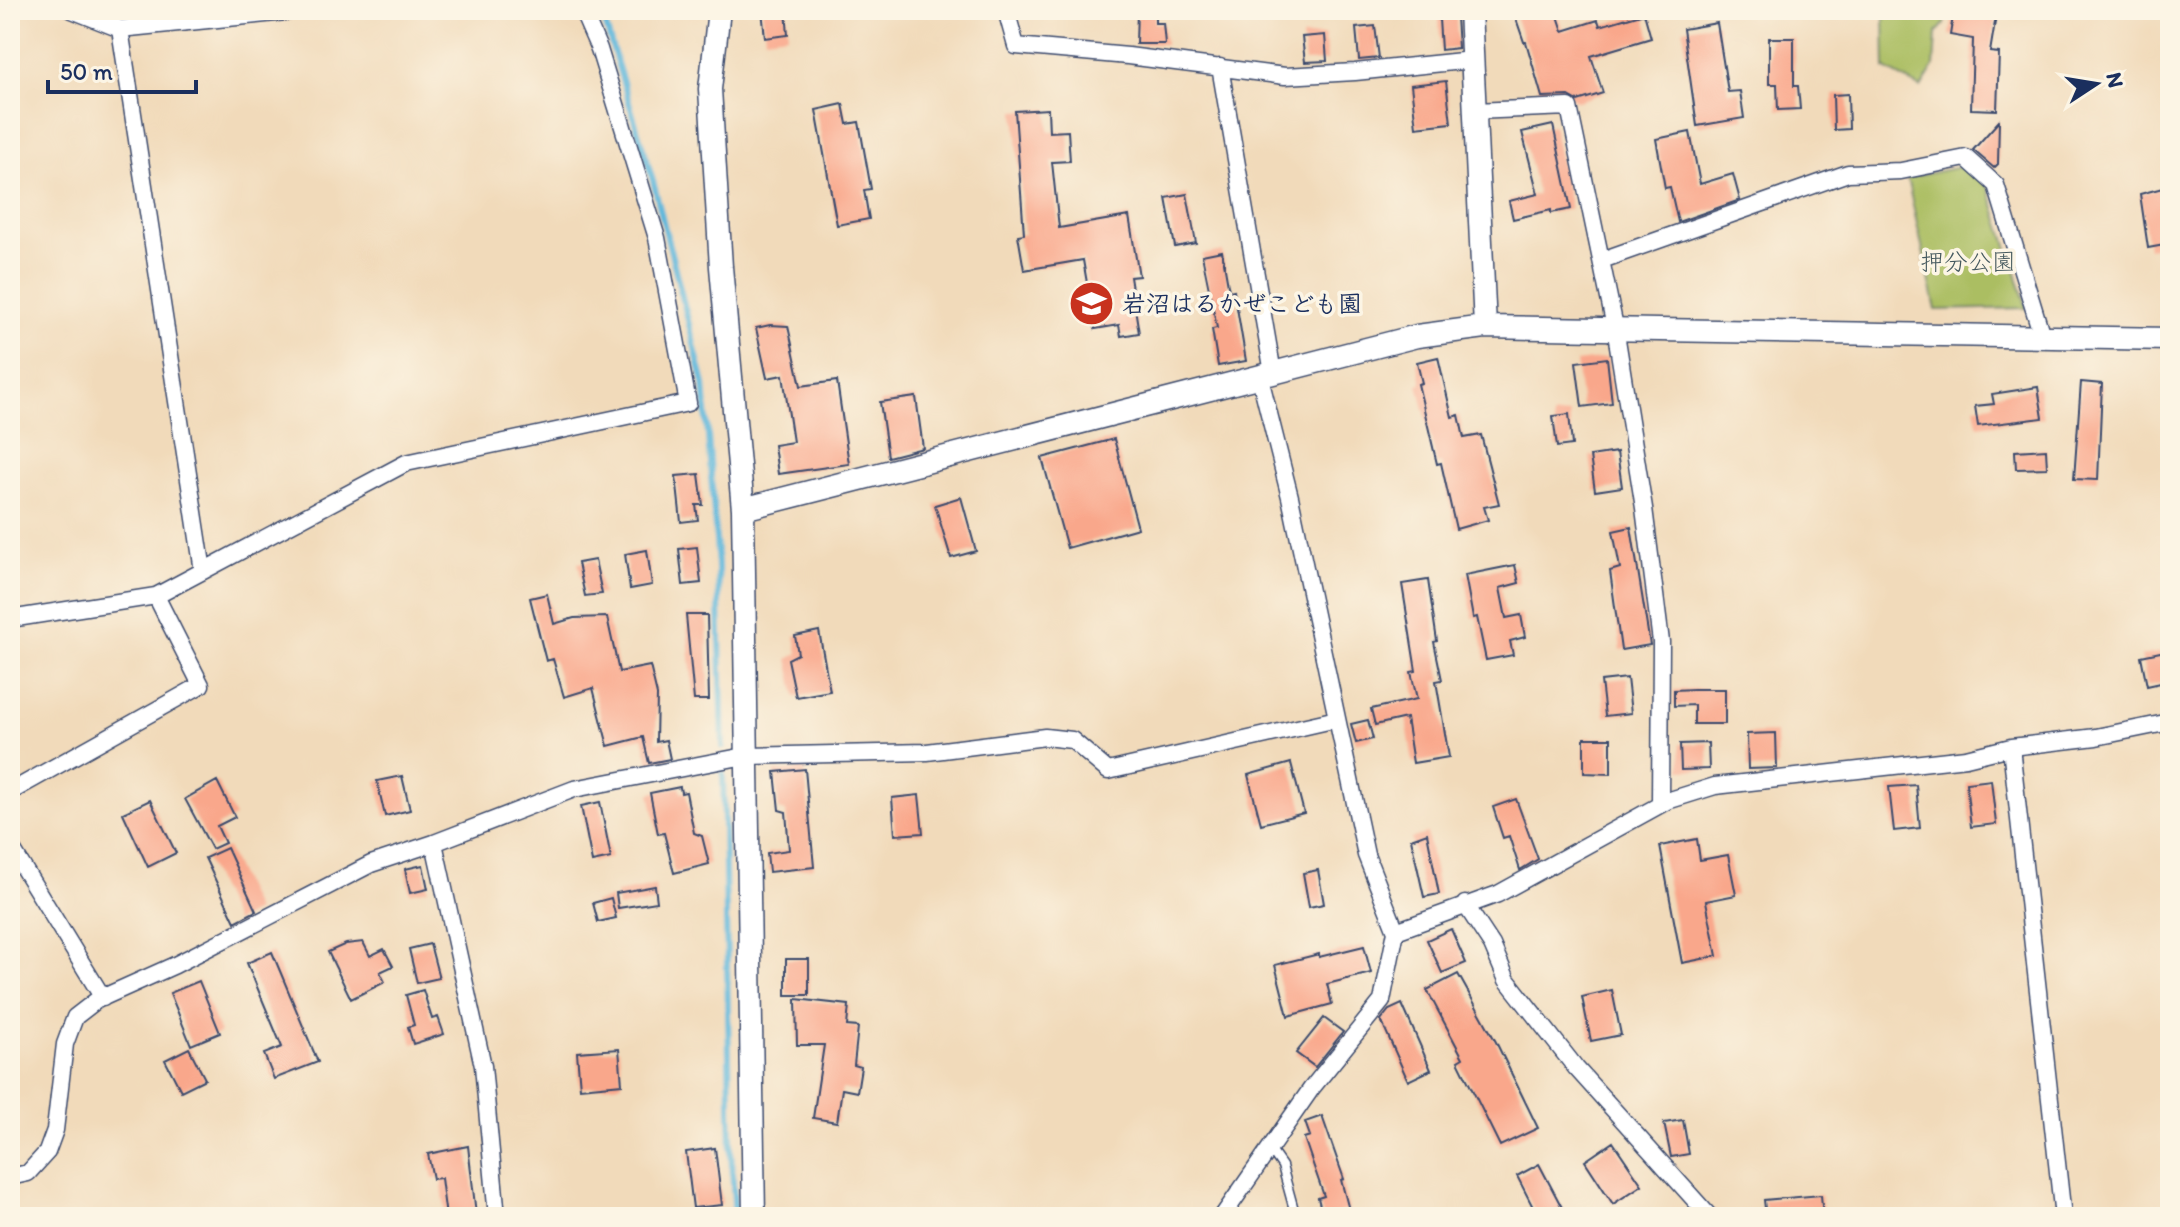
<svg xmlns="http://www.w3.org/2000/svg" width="2180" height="1227" font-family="Itim,'Klee One',sans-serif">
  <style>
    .green { fill: #abbe62; stroke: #637660; stroke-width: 2 }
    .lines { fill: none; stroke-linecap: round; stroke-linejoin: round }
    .stream { stroke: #5eb7db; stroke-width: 6 }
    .building { fill: #f9a78b }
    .lane-casing { stroke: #3b496c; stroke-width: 11 }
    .street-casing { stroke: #3b496c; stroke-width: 19 }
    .secondary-casing { stroke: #3b496c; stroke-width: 25 }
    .lane { stroke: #fff; stroke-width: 8 }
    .street { stroke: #fff; stroke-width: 16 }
    .secondary { stroke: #fff; stroke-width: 22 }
    .labels { text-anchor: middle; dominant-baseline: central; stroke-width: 7; stroke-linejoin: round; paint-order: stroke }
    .park-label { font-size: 24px; fill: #465a5f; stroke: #fcf5e5 }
    .poi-label { font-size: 24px; font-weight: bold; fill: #1b2f5e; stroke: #fcf5e5; text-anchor: start }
  </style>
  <rect width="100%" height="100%" fill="#fcf5e5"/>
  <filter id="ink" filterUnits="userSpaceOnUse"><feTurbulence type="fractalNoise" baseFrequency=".0125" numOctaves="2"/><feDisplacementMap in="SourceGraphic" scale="16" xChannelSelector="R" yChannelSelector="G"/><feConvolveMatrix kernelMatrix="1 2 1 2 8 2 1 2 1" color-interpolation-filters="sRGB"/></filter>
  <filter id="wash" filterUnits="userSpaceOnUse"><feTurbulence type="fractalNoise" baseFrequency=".006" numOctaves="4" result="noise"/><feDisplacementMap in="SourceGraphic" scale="32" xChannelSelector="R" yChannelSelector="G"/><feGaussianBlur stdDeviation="1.8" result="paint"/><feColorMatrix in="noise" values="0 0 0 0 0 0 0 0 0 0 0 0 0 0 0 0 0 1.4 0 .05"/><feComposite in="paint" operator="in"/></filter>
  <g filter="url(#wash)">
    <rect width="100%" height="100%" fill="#f1daba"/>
    <path class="green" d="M1884,10h62l-2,14 -8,10 -2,33 -13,21 -36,-19z
      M1969,165l19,21 39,122 -91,2 -29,-132z"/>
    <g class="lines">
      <path class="stream" d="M601,10l52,171 51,203 14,182 5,181
        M723,774l8,377 4,66"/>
    </g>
    <g id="blocks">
      <path class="building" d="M762,10h24l2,25 -23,3z
        M1137,10h18v13h8l2,21h-29z
        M1513,10h43l7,21 35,-11 2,6 44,-13 7,25 -60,18 12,37 -25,8 -9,-5 -27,1 -16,-55h-2z
        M1954,10h43l-7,42 9,1 -2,57 -26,-1 2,-70 -23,-4z
        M1456,17l2,31 -17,2 -2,-31z
        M1717,23l11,69 12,-1 4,27 -47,8 -14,-97z
        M1375,26l4,32 -20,2 -3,-32z
        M1325,35l2,26 -22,1 -3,-25z
        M1769,38h25v48h4l2,23 -22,1 -1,-26h-8z
        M1446,81l5,42 -35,4 -5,-42z
        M1848,94l1,35 -15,1 -1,-35z
        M843,104l4,20 12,-2 12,67 -7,1 5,29 -32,6 -21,-115z
        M1048,109l1,23 19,-1 2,30 -18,1 7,66 70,-12 10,60 -9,1 9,56 -18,3 -2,-11 -24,4 -12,-69 -59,10 -6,-35 6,-1 -9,-123z
        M1999,121l-1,43 -4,4 -21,-18z
        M1553,125l18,84 -20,4v-3l-38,9 -4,-18 29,-7 -16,-62z
        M1690,132l10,52 33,-10 7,26 -62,22 -8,-35 -5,1 -9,-49z
        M2170,186v58l-22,4 -8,-54z
        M1187,194l9,49 -21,4 -9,-49z
        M1222,251l7,40 5,-1 12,71 -28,5 -6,-37 5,-1 -15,-73z
        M770,325l18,1 13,60 36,-5 12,83 -71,10 -4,-29 19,-3 -10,-67 -16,3 -11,-50z
        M1438,357l14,60 7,-2 5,23 17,-3 18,69 -15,3 4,13 -32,9 -15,-66 -4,1 -19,-80 4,-1 -5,-21z
        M1607,358l5,45 -30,4 -6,-45z
        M2081,382l21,2 -4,96 -24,-1z
        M2038,387l5,31 -65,8 -3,-20 19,-2 -2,-10z
        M916,397l7,51 -35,9 -8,-55z
        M1569,414l3,31 -15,2 -4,-31z
        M1114,439l24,89 -71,20 -25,-90z
        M2046,449l1,19 -31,1 -1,-18z
        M1617,452l5,35 -27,4 -5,-35z
        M699,474l4,31h-7l2,15 -17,2 -5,-46z
        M961,497l15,54 -25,7 -16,-53z
        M1631,527l19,118 -29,5 -11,-79 10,-3 -7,-37z
        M697,547l4,36 -18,2 -4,-36z
        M647,550l5,35 -22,4 -5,-35z
        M595,560l7,34 -17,2 -7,-33z
        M1515,565l4,18 -19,5 6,30 15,-3 4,22 -15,4 3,14 -27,5 -9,-43 -4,1 -8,-43z
        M1428,580l9,61 -3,1 8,38 -6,1 13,76 -36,6 -7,-45 -31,7 -4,-16 46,-10 -6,-27 5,-1 -14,-87z
        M547,594l7,30 20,-6 33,-1 12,55 31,-6 7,29 -1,47 10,-2 4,19 -21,4 -6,-26 -35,9 -15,-58 -29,9 -11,-38 -7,2 -16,-63z
        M686,615h21l2,85h-15z
        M819,631l11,60 -34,6 -8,-38 10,-5 -3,-18z
        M2170,650v31l-23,5 -6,-30z
        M1627,678l4,35 -26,3 -4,-35z
        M1694,689h31v35h-31v-19l-20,1v-16z
        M1368,720l5,19 -17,4 -5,-19z
        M1776,733l1,35 -29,1 -1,-35z
        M1584,738h27v36l-27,-1z
        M1708,743l1,26 -28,1 -1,-26z
        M1291,763l13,50 -43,11 -13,-49z
        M805,769l9,98 -45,5 -2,-19 22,-3 -3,-38 -7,-2 -4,-38z
        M402,776l8,34 -25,6 -8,-35z
        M1991,780l5,44 -25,3 -5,-44z
        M217,781l18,36 -18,9 8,17 -13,6 -27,-50z
        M1916,785l4,43 -26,3 -5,-44z
        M680,787l1,6 5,-1 8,41 8,3 7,28 -35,9 -10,-40 -6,1 -8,-41z
        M919,795l4,38 -28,2 -3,-37z
        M1516,799l22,60 -18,11 -11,-34 -6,2 -10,-31z
        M150,800l26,53 -28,14 -25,-54z
        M600,802l11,56 -19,4 -11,-56z
        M1427,833l12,61 -15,3 -13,-58z
        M1697,839l3,21 28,-5 8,40 -30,6 11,55 -35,7 -22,-117z
        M227,848l29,63 -21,11 -30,-64z
        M423,865l5,24 -18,4 -5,-24z
        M1318,870l6,34 -15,3 -6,-34z
        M655,886l2,16 -39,6 -2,-15z
        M611,898l5,20 -18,4 -5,-19z
        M1451,929l15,34 -24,10 -15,-33z
        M363,942l7,14 14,-7 9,17 -13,6 5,10 -34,17 -23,-47 18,-8z
        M430,944l9,34 -22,5 -8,-34z
        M1364,946l7,27 -44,11 5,20 -44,12 -13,-51 44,-11v3z
        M272,952l46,110 -44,17 -10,-25 18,-7 -35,-84z
        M786,959h23v36h-23z
        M1458,974l38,68 42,86 -38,18 -42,-85 5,-3 -36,-68z
        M199,981l21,52 -29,12 -21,-52z
        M423,990l9,29 6,-2 6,17 -31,10 -5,-17 6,-2 -8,-30z
        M1612,990l9,45 -30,6 -9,-44z
        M796,999l53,6 -2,21 11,1 -4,38 7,2 -4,25 -15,-3 -5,33 -24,-4 11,-73h-27z
        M1402,1004l29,66 -23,11 -27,-61 8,-10z
        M1324,1018l19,14 -28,35 -19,-14z
        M189,1048l16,31 -24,12 -16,-31z
        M619,1049l3,35 -42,4 -3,-36z
        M1322,1116l22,63 -3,1 8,30 -26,7 -5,-19 6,-2 -20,-58 6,-2 -5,-14z
        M1683,1120l6,34 -18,3 -7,-34z
        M1613,1142l29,43 -29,19 -28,-43z
        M468,1146l8,68 -30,3 -5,-39 -8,1 -5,-25z
        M715,1148l7,57 -29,3 -7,-56z
        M1539,1164l28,53h-29l-21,-41z
        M1821,1195l2,22h-57l-2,-17z"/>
    </g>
  </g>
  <g filter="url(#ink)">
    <use href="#blocks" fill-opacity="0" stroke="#3b496c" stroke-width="2"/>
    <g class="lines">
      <defs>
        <path id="lane" d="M1270,1149l12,17 14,51"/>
        <path id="street" d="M72,10l48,19 185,-19
          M1006,10l10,36 112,10 157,20 70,-4 117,-12
          M120,29l83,542
          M1220,67l53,306
          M1474,111l95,-4 46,220 29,181 17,134 -1,162
          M1602,260l246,-87 53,-2 65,-13 30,27 46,151
          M10,619l146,-23 250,-133 282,-60 -31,-165 -58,-189 -17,-39
          M2011,747l52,470
          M10,792l191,-107 -45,-89
          M434,843l49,223 14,151
          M10,846l93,152
          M1465,904l27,41 15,35 69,88 134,149
          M1396,931l102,-37 169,-93 48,-15 251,-28 45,-11 85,-10 74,-15
          M10,1177l18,-4 19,-21 8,-22 10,-86 10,-27 22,-17 78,-35 196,-101 63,-21 140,-54 171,-33 182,-4 118,-15 27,3 36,31 229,-52
          M1222,1217l89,-128 71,-88 14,-70 -30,-76 -76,-358 -30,-119"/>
        <path id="secondary" d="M719,10l-9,79 11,178 22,242 11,708
          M1470,10l15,317
          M743,509l674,-173 68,-9 685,12"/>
      </defs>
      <use href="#lane" class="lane-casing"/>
      <use href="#street" class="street-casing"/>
      <use href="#secondary" class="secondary-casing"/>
      <use href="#lane" class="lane"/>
      <use href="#street" class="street"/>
      <use href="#secondary" class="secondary"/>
    </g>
  </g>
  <defs>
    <symbol id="school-disc" viewBox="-11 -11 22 22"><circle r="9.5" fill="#c8321e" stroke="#fcf5e5"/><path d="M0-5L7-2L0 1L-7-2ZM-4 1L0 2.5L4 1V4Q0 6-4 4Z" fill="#fff"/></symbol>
  </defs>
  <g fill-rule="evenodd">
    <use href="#school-disc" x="1066" y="278" width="51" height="51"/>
  </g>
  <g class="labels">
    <g class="park-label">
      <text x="1968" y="261">押分公園</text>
    </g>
    <g class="poi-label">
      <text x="1122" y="303">岩沼はるかぜこども園</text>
    </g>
  </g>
  <rect width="2180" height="1227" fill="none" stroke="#fcf5e5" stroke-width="40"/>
  <g transform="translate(2096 84) rotate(78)" stroke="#fcf5e5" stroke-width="6" paint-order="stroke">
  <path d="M0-6L14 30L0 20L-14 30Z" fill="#1b2f5e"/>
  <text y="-12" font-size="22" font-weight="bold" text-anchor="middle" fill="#1b2f5e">N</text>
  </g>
  <path d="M48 80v12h148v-12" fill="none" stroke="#1b2f5e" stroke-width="4"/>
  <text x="60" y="80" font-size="24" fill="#1b2f5e" stroke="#fcf5e5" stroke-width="6" paint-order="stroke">50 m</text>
</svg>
